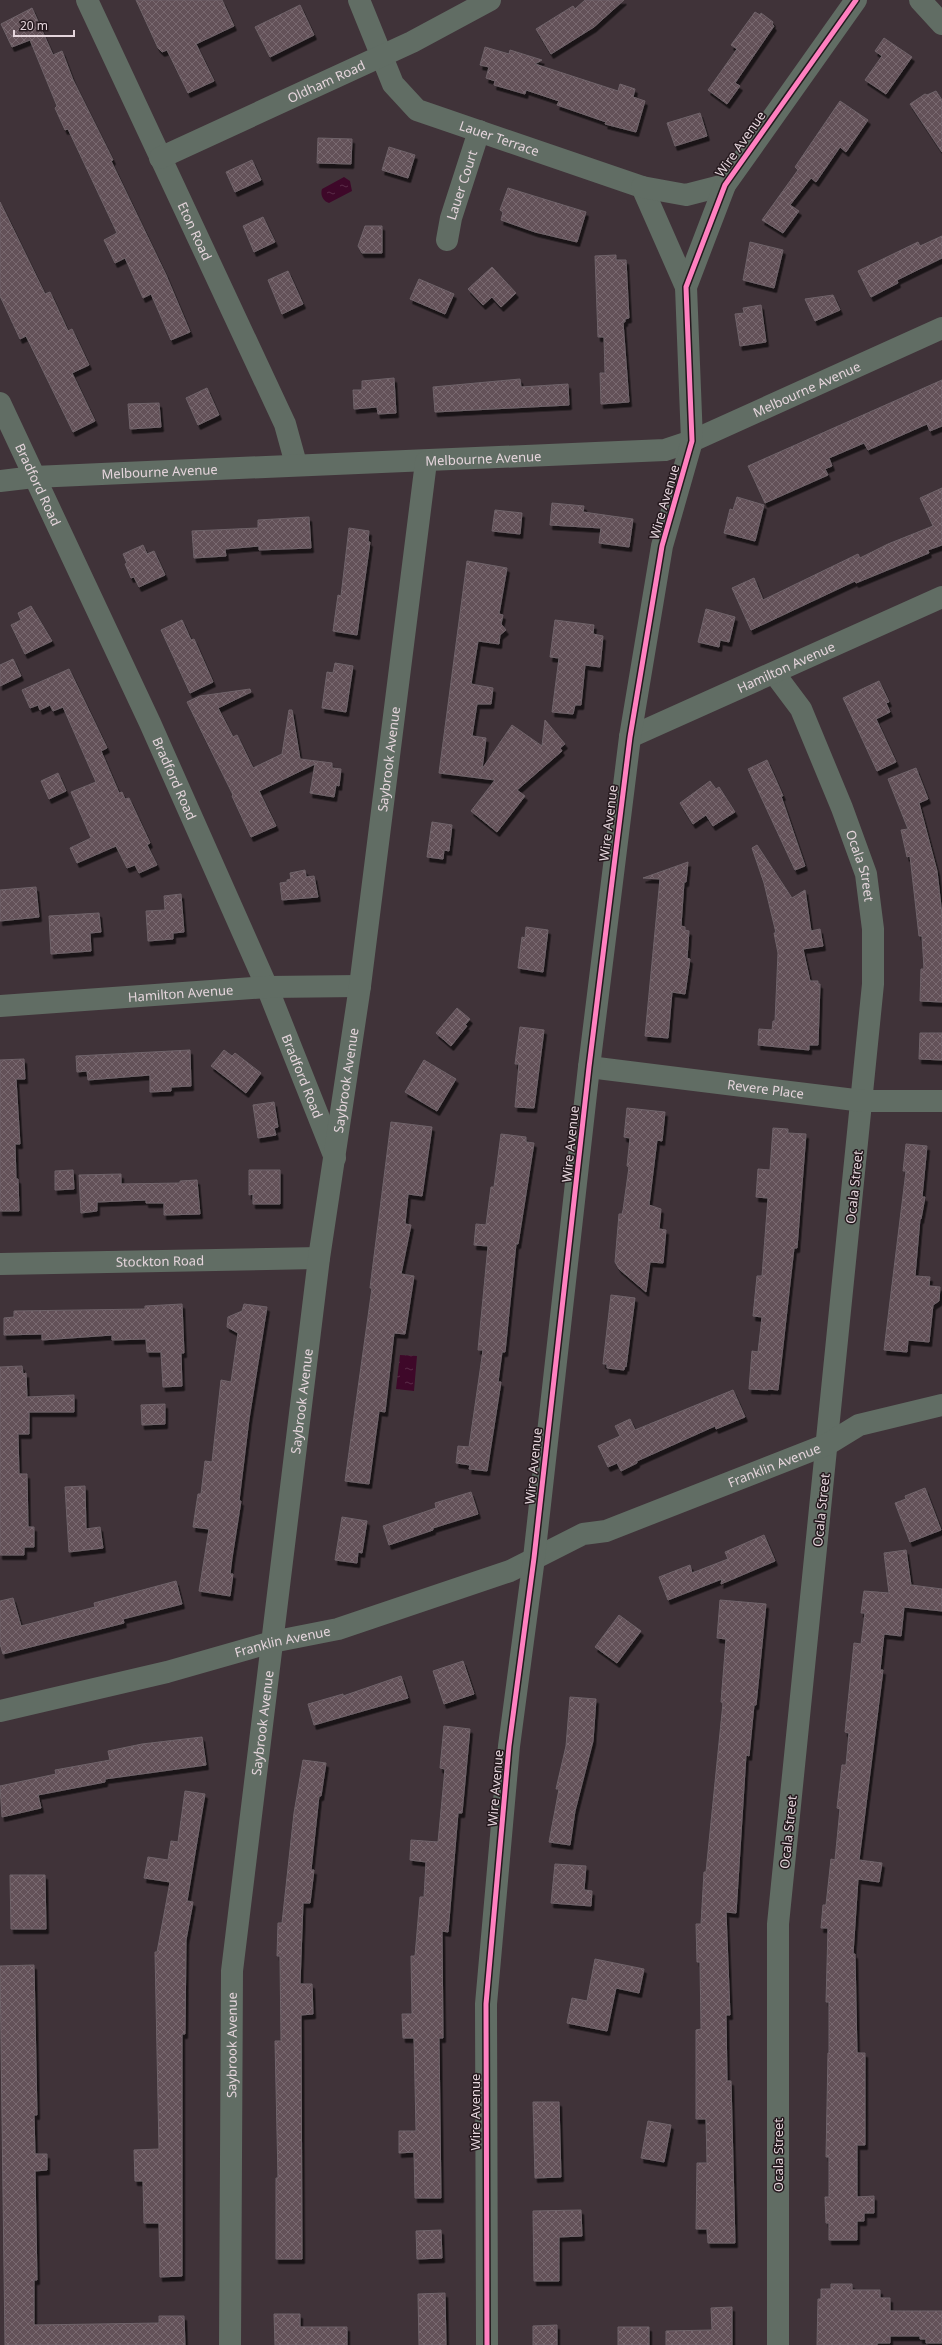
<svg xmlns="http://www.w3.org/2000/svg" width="942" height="2345" font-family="'Noto Sans',sans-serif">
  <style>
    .water { fill: url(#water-ripples) }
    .building { fill: url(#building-cross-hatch); stroke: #6f6369; filter: url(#shadow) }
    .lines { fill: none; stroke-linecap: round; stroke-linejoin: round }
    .minor { stroke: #616d64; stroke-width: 22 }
    .cycleway-casing { stroke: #25191e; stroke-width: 8 }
    .cycleway { stroke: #ff80c0; stroke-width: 5 }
    .labels { text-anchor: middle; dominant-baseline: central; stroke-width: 3; stroke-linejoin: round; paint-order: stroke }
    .street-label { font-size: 13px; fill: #e5d5dc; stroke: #25191e }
  </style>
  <defs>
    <pattern id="water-ripples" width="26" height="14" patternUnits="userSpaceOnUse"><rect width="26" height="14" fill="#3e0829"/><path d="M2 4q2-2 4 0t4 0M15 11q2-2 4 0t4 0" fill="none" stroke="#5a2b47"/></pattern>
    <pattern id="building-cross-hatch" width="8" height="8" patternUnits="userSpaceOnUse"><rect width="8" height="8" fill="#635159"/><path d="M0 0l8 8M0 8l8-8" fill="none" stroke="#796970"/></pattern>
    <filter id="shadow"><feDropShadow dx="2.5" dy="4.5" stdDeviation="0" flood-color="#0009"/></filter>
  </defs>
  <rect width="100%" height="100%" fill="#403339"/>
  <path class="water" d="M344,177l6,4 2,10 -23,12c-6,-2 -9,-8 -7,-14z
    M400,1355l17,1 -3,35 -18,-2z"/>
  <path class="building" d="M136,0h86l12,26 -38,18 18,37 -26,12 -21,-43 -5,2 -4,-4z
    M585,0h39l-30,27 -43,27 -15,-25 37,-23 2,3z
    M300,5l14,30 -44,22 -15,-30z
    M32,8l21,47 9,-4 11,29 40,80 -2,1 55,114 24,57 -19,8 -20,-46 -8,4 -18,-40 -10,5 -11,-23 13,-7 -49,-104 -3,1 -10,-22 2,-2 -27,-66 -18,7 -11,-23z
    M755,12l5,3 1,-2 12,9 -1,2 2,2 -39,57 5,3 -13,18 -19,-14 29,-41 -6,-4z
    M884,38l28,19 -26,37 -21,-14 17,-24 -7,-5z
    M485,47l24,7 1,-4 32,10 -7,4 83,27 2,-7 15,5 -2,8 12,4 -9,31 -31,-8 1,-2 -49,-17 2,-4 -33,-11 -1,4 -31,-9 1,-4 -9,-3 3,-11 -9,-2z
    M936,91l6,9v52l-32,-48 15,-10 2,1z
    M840,101l28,19 -22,32 -6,-5 -24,35 -5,-4 -21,27 9,6 -16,22 -21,-13 36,-50 -3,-3z
    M700,113l7,23 -32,10 -8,-23z
    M318,138l34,1 -1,25 -34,-1z
    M389,147l26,8 -7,23 -26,-8z
    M252,160l9,20 -26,12 -9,-20z
    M508,188l78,24 -9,30 -42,-10 -34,-12 2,-8 -3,-2z
    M0,202l45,92 5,-2 18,39 4,-2 17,36 -17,8 23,48 -22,11 -47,-96 -6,3 -20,-43z
    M263,217l12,25 -21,10 -11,-26z
    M365,226h17v27h-20l-4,-7z
    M942,236v22l-45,22 1,3 -27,14 -13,-26 60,-29 2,4z
    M750,242l33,8 -9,38 -31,-8z
    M616,255v5h10l3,58 -4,1v3h-2l6,80 -28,2 -1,-31h5l-1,-36h-6l-3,-81z
    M492,267l24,26 -15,14 -9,-10 -9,8 -15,-16z
    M288,271l15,33 -21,10 -14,-34z
    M419,279l35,15 -9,20 -35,-15z
    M833,295l7,15 -25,11 -10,-22z
    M761,305l5,37 -26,4 -5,-32 9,-1 -1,-5z
    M394,378l2,35 -18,1 -1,-7 -23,2 -1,-19h9v-9z
    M520,379l1,8 47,-3 1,21 -134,7 -2,-25z
    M942,380v46l-12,5 -3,-7 -59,26 -4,-7 -35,15 3,8 -7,3 3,6 -63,28 -17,-37z
    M207,388l12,27 -21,10 -12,-27z
    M159,403l2,24 -31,2 -2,-25z
    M942,488v57l-14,5 1,3 -73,30 -1,-2 -104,49 -19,-42 22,-10 9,22 95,-46 2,4 28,-14 45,-18 -13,-28z
    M737,497l27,8 -9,36 -31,-8 6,-24 3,1z
    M552,503l32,3 -1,6 50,7 -4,28 -30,-4 2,-15 -51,-3z
    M495,510l27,3 -2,21 -28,-3z
    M309,517l2,31 -52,2v-4l-34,3 1,7 -32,2 -2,-27 66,-3v-8z
    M349,528l20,3 -1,11h2l-13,93 -24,-4 5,-36 3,1z
    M143,545l4,9 7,-3 11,24 -26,12 -5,-10 -3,1 -6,-14 2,-1 -4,-9z
    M467,561l40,7 -8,46 4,1 -2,9 5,6 -6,5 -1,9 -21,-3 -7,43 22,4 -2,16h-14l-5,32 14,2 -4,31 30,-44 30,21 3,-26 20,24 -5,4 2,3 -45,39 8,6 -28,36 -26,-21 24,-31 -56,-7z
    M31,606l21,35 -27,13 -14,-29 10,-5 -3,-7z
    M706,609l29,8 -6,25 -9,-2 -1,7 -21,-5z
    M182,620l9,20 3,-1 19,43 -23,11 -29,-63z
    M555,620l39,5 -1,9 10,2 -3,31 -15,-2 -4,40h-6l-2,9 -21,-2 7,-54 -9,-1z
    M13,659l8,17 -21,10v-21z
    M335,663l18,3 -7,46 -24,-4 5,-36 6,1z
    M69,669l38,79 -6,3 18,42 3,-1 3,7 4,-1 21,45 -3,2 10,20 -18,8 -4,-8 -8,3 -11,-22 -39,17 -7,-15 21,-10 -20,-46 25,-10 -33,-75 -10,4 -3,-6 -10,5 -2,-5 -8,3 -8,-18z
    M879,681l10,21 -3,1 4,9 -14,7 20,43 -19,9 -34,-73z
    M250,689l1,3 -33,16 15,29 4,-2 16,33 29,-14 7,-44h3l8,49 32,4v5l9,1 -2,17 -3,-1 -2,12 -24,-4 5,-29 -56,27 17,35 -25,11 -19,-41 1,-1 -46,-93 13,-6z
    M767,760l16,36h-2l24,70 -10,4 -47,-101z
    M916,768l12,31 -9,4 18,68 5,44v87l-22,-1 1,-32h3l-2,-33h-3l-9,-80 -3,1 -6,-27 7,-1 -20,-50z
    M58,773l8,18 -17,8 -8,-18z
    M710,781l6,8 3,-2 16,25 -22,14 -7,-11 -13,9 -13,-21z
    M432,822l20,3 -3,26 -5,-1 -1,9 -16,-2z
    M757,845l35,53 13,-8 6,41 9,-2 3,17 -20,3 7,32h8v3h2l-2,61h-9v5l-51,-5 1,-16 13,1 1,-9h2l3,-68 -4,-20h2l-12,-50 -12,-35z
    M688,862l-2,20h-2l-3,44 4,1v3l4,1 -2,27 3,1 -5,35 -13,-2 -4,46 -23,-2 15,-157 -17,-1z
    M305,870l1,7 8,-1 4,21 -36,3 -2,-17 7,-1v-2l4,-1 -1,-6z
    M36,887l3,30 -39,4v-31z
    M181,894l3,38 -11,1v6l-25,2 -2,-30 19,-1 -1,-14z
    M99,913l2,19 -11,1 1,18 -40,3 -2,-38z
    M526,927l22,3 -5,42 -25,-4 4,-31 3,1z
    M457,1008l13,11 -5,6 2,1 -16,20 -15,-13z
    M520,1027l24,3 -10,78 -19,-1 4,-43h-4z
    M920,1033h22v27l-23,-1z
    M190,1050l1,36 -20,1v4l-21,1v-17l-62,5 -1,-9 -10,1 -1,-16z
    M224,1050l8,6 3,-3 26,20 -15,20 -35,-27z
    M24,1059l1,20h-9l4,65h-5l1,35h2l1,32h-19v-151z
    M424,1060l32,19 -19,32 -32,-19z
    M274,1102l4,25 -4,1 2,7 -18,3 -5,-33z
    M627,1108l38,4 -3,29 -5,-1 -8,65 12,4 -2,20 7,1 -3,33 -13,-1 -4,30 -27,-23 -4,-7 4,-48h3l1,-4 6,-43 -2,-1 3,-28 -6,-1z
    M391,1122l41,5 -10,69 -14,-2 -3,30 6,1 -10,49 13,2 -9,58 -11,-1 -9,79 -6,-1 -10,73 -24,-3 27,-193h-2z
    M773,1128l15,1v4l18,1 -9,114h-3l-16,142 -10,-1v1l-19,-1 3,-38 6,1 4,-35 -9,-1 4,-40h5l6,-78 -12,-1 2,-28 12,1z
    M501,1134l25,3v5l8,1 -16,101h-2l-11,108h-3l-4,30h3l-14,89 -18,-2 1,-4 -14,-2 2,-17 11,1 14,-97h-5l10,-104 -14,-1 2,-21 10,1 5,-38h3z
    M906,1144l21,2 -5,51h3l-4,22h-1l-5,57 15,1 -1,9 11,1 -1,14 -6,4 -4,37 -21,-2 -1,12 -23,-2 22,-179h-3z
    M73,1170l1,19 -19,1v-19z
    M249,1170h31v34h-27v-10l-4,1z
    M121,1174v10l59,-1v-2l17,-1 3,34 -36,1v-12h-18v-3l-49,2v9l-16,2 -2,-38z
    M611,1295l24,3 -9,69 -1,-1 -1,4 -17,-2v-4h-4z
    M182,1304l2,49h-3l1,33 -19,1 -2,-35h-14l-1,-13 -34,1v-5l-70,5v-6l-38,1v-17l10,-1v-6l131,-2v-3z
    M244,1304l23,3 -18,112 -10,82h2l-9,57 -2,16h3l-3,22 -31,-5 10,-62 -16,-2 5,-33h3l4,-33 7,1 9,-82 10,2 7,-49 -11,-6 1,-10 14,-6z
    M22,1366l1,8 3,-1 1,24 47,-2v17h-45v22h-11l1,40h8l1,53h6v20h-10v8h-24v-188z
    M733,1390l12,27 -29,12 -1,-3 -78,35v2l-16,8 -4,-8 -9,4 -10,-21 22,-10 -5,-10 15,-7 5,11z
    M165,1404v20l-23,1 -1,-20z
    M85,1486l1,43 14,-2 3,21 -34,4 -4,-65z
    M925,1488l16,42 -31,12 -15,-39 11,-4 -1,-3z
    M471,1492l7,22 -45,14v2l-44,15 -6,-19 53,-18 -1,-5z
    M342,1517l25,4 -5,32 -4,-1 -1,11 -22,-3z
    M764,1535l11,26 -54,23 1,-5 -54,21 -9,-23 31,-12 2,8 36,-14 -3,-7z
    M906,1550l5,35 31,4v22l-38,-4 -3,29 -17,-2 -4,36h3l-24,190 23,3 -3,19 -21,-3 -5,75h2l2,99h8v92h-8v52l17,-1v17h-10v8h-7v19h-28v-17h-3l-1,-26h4v-40h-3l2,-104h1v-51h-3l2,-74h-7l2,-23h3l5,-46 4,1 5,-51 -3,-1 5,-43h4l3,-32 -4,-1 9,-89 7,1 4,-31h-4l3,-22 25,2 -5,-40z
    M176,1581l6,23 -59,15 1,4 -121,31 -3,-10v-43l13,-3 8,28 74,-19 -1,-4z
    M720,1600l46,4 -10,101h-2l-5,51 -3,-1 -10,158 -10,-1 4,103h-4l1,66h4l4,162h-27l-1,-14h-11l1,-66h10l-1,-44h-10v-89l5,-1 -1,-67h-3l-1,-38h5l3,-52h2l17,-169 -2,-1 5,-63 -9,-1z
    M619,1615l22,16 -24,32 -22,-16z
    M463,1661l11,33 -30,10 -11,-33z
    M401,1676l7,22 -94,27 -6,-21 35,-10v2z
    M570,1697l26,2 -3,42 -18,70 -5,34 -21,-3 10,-53h-3l10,-43z
    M444,1726l26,3 -8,84h-4l-10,119 -6,-1 1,107h-4l2,160h-26l-1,-46 -15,1v-22h17l-2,-93h-11l-1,-24h10l-1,-58h4l5,-59h4l2,-35 -16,-2 1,-20 27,2 7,-73 -5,-1z
    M202,1737l4,28 -101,14v3l-67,13 3,13 -39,9 -2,-31 56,-12 -1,-4 55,-10 -2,-9 34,-7z
    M303,1760l23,3 -5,33h-2l-8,74h3l-4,33h-7l-3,81h12l1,30 -12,1 1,244h-26v-81h2l-3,-137h6l-1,-85h-3l1,-33h4l12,-110z
    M185,1791l20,3 -18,107 6,1 -7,38 -1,94h-3v242l-22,1 -1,-54h-15l-1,-42h-8l-1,-31 25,-1 -4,-197h2l13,-70 -26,-4 4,-21 20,3 3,-19 7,1z
    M555,1864l31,2 -2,24 8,1 -1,15 -40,-3z
    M10,1875h35l1,54h-35z
    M595,1959l49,10 -5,24 -23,-5 -9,43 -40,-8 5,-25 15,3z
    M34,1965l3,150h-3l1,39h12v16l-12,1 2,109h-3v45l125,-2v-7h25l1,29h-180l-5,-379z
    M533,2102h26l2,75 -26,1z
    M648,2121l23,4 -7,37 -23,-4z
    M581,2210l1,26 -23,1v44h-25l-1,-70z
    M441,2230l1,28 -25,1 -1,-28z
    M831,2284h21v6h28v8h10v13h52v32h-16v-4h-6v-3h-30v7h-13v2h-60l1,-46h3v-10h10z
    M445,2293l1,52h-27l-1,-51z
    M732,2307v38h-66v-14l46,-1 -1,-22z
    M274,2314h26v13h47v18h-72z
    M557,2325v20h-24v-19z
    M618,2327h31v18h-31z"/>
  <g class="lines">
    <g class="minor">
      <path id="s1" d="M87,0l198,424 11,40"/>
      <path id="s2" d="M359,0l34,84 24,26 225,77 44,100"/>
      <path d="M920,0l22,24"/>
      <path id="s3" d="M160,158l252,-116 78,-42"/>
      <path d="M642,187l44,8 39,-10"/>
      <path id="s4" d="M447,240l4,-22 28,-87"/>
      <path id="s5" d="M0,403l150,320 117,264 68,171"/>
      <path id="s6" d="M0,481l34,-4c210,-10 420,-16 631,-27l27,-9 250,-113"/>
      <path id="s7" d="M774,673l27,36 41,99 24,66 7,55v55l-95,940v421"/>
      <path id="s8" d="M630,737l312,-140"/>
      <path id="s9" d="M0,1006l267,-19 93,-1"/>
      <path id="s10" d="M589,1067l274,34h79"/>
      <path id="s11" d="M0,1264l319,-6"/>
      <path id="s12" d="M0,1711l167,-39 105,-30 66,-13 172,-58 73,-37 23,-3 222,-87 31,-19 83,-20"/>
      <path id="s13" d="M230,2345l2,-374 87,-713 41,-272 66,-524"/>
      <path d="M487,2345l-1,-341 23,-258 25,-188 55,-491 41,-330 32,-191 30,-105 -6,-154 39,-102 131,-185"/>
    </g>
    <defs>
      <path id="cycleway" d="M487,2345l-1,-341 23,-258 25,-188 55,-491 41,-330 32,-191 30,-105 -6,-154 39,-102 131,-185"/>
    </defs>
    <use href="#cycleway" class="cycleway-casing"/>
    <use href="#cycleway" class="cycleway"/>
  </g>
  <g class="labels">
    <g class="street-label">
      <text stroke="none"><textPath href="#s3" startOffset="183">Oldham Road</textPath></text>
      <text stroke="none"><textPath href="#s2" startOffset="213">Lauer Terrace</textPath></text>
      <text transform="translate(740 144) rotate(-55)">Wire Avenue</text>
      <text stroke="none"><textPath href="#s4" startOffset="57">Lauer Court</textPath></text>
      <text stroke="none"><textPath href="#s1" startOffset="255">Eton Road</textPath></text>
      <text stroke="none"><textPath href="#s6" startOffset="820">Melbourne Avenue</textPath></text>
      <text stroke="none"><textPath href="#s6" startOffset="484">Melbourne Avenue</textPath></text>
      <text stroke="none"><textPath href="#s6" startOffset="160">Melbourne Avenue</textPath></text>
      <text stroke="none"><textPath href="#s5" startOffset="90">Bradford Road</textPath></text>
      <text transform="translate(664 502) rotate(-74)">Wire Avenue</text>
      <text stroke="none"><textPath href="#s8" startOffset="171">Hamilton Avenue</textPath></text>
      <text stroke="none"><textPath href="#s13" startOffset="1596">Saybrook Avenue</textPath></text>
      <text stroke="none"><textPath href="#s5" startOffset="414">Bradford Road</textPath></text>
      <text transform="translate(608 823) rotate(-83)">Wire Avenue</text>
      <text stroke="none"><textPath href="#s7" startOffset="213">Ocala Street</textPath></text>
      <text stroke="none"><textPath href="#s9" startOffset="181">Hamilton Avenue</textPath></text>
      <text stroke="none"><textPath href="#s5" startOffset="738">Bradford Road</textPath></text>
      <text stroke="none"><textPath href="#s13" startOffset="1272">Saybrook Avenue</textPath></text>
      <text stroke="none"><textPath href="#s10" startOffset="178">Revere Place</textPath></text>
      <text transform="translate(570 1144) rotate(-84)">Wire Avenue</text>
      <text transform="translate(854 1187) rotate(-84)">Ocala Street</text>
      <text stroke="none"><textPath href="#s11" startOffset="160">Stockton Road</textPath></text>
      <text stroke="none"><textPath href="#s13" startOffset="948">Saybrook Avenue</textPath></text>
      <text stroke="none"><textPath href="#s12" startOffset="815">Franklin Avenue</textPath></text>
      <text transform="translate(533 1466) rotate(-84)">Wire Avenue</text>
      <text transform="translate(821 1510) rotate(-84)">Ocala Street</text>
      <text stroke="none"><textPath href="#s12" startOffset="291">Franklin Avenue</textPath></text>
      <text stroke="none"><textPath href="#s13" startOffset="624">Saybrook Avenue</textPath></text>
      <text transform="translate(495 1788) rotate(-85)">Wire Avenue</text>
      <text transform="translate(788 1832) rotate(-84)">Ocala Street</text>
      <text stroke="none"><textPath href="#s13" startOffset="300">Saybrook Avenue</textPath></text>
      <text transform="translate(475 2112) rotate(-90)">Wire Avenue</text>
      <text transform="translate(778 2155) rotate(-90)">Ocala Street</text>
    </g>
  </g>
  <path d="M14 30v6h60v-6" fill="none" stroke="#e5d5dc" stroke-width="2"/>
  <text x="20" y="30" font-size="12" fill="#e5d5dc" stroke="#25191e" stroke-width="3" paint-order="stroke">20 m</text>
</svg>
